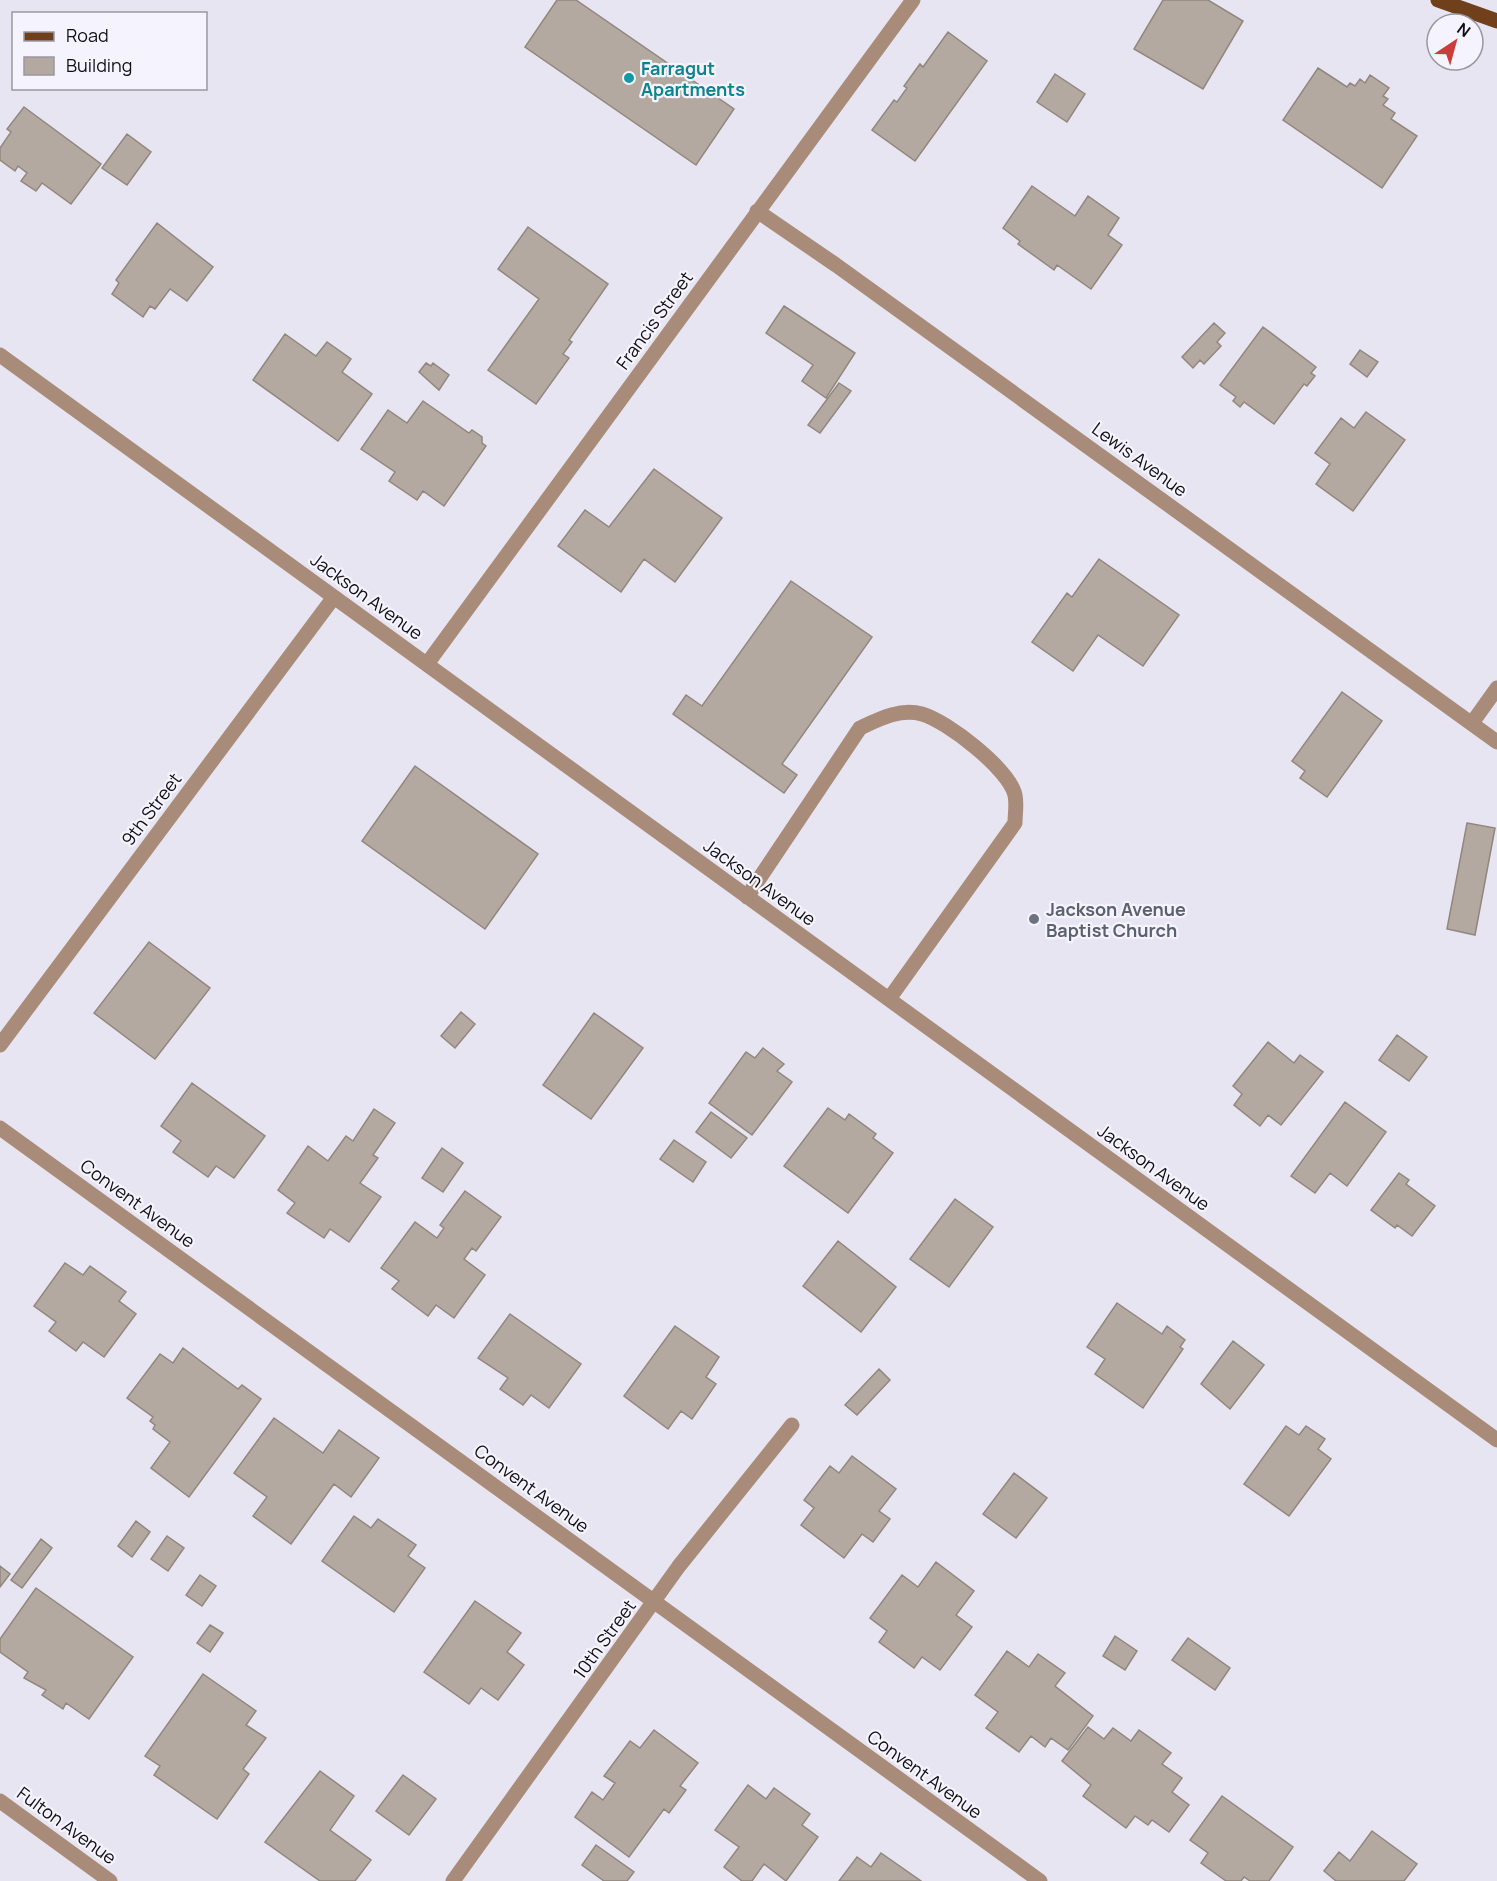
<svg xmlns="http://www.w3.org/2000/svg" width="1497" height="1881" font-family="Manrope,sans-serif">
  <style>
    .building { fill: #b4a9a0; stroke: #91877e; stroke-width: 1.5 }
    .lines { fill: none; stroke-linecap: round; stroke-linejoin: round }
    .minor { stroke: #a88c79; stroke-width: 15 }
    .major { stroke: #6f401b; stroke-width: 15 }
    .culture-dot { fill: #0f9aa8; stroke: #f5f3fe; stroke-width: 2 }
    .worship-dot { fill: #6b7280; stroke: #f5f3fe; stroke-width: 2 }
    .labels { text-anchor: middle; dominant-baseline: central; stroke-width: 4.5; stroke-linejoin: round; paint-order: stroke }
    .culture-label { font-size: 18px; font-weight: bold; fill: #0d838f; stroke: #f5f3fe; text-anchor: start }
    .street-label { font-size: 18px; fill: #100f13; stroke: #f5f3fe }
    .worship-label { font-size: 18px; font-weight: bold; fill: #5b616d; stroke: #f5f3fe; text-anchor: start }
  </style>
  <rect width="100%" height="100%" fill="#e8e5f2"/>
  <path class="building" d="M557,0h19l158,109 -38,56 -171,-118z
    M1163,0h45l35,21 -40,68 -69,-40z
    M948,32l39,29 -72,100 -43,-31 22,-30 3,2 10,-14 -3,-2 16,-22 3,3z
    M1318,68l29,19 3,-4 5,3 5,-7 5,4 5,-8 19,13 -6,8 5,3 -5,6 12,8 -4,6 26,17 -35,52 -99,-68z
    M1055,74l30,20 -18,28 -30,-20z
    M24,107l77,57 -30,40 -29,-21 -6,8 -15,-10 6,-8 -9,-7 -3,5 -15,-11v-12l11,-16 -4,-3z
    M127,134l24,18 -24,33 -25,-17z
    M1032,186l43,30 13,-20 31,22 -11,17 14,10 -31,44 -34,-24 -3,5 -36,-26 2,-3 -17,-13z
    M157,223l56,44 -26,34 -17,-12 -15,20 -5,-3 -7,11 -31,-23 7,-11 -3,-3z
    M528,227l80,57 -39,56 3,2 -9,12 6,4 -33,46 -48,-34 51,-71 -41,-30z
    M784,306l71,47 -29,45 -24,-17 11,-16 -47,-32z
    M1214,323l11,10 -8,9 4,4 -17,18 -4,-4 -7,8 -11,-11z
    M1263,327l53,40 -5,6 4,3 -8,10 -3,-2 -30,40 -30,-22 -4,5 -7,-6 3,-4 -16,-12z
    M285,334l31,22 11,-14 24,17 -9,13 30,22 -34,47 -85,-61z
    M1360,350l18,12 -11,15 -17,-13z
    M426,363l5,3 2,-3 16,12 -10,15 -20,-18z
    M839,383l12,8 -31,42 -12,-8z
    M423,401l46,32 3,-3 10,7v6l4,3 -42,60 -21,-15 -6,9 -28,-19 6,-9 -34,-23 27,-39 19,13z
    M1366,412l39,28 -52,71 -37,-27 14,-20 -15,-11 26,-35 13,10z
    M654,469l68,49 -47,64 -31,-23 -23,33 -63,-46 27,-36 24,17z
    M1099,559l80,56 -36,51 -45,-31 -25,36 -41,-29 35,-49 5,4z
    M791,581l81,56 -90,127 15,11 -13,18 -111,-79 13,-19 16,11z
    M1342,692l40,29 -55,76 -27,-19 5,-7 -13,-10z
    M415,766l123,88 -53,75 -123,-88z
    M1467,823l28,5 -20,107 -28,-6z
    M149,942l61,46 -55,71 -61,-46z
    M461,1012l14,12 -20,24 -14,-12z
    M594,1013l49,35 -52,71 -48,-34z
    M1397,1035l30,22 -18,24 -30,-21z
    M1268,1042l26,21 6,-8 23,17 -42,53 -13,-10 -8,11 -26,-21 8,-11 -9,-8z
    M763,1048l21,16 -7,7 15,11 -40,53 -43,-32 37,-51 9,6z
    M192,1083l73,53 -31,42 -18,-12 -8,11 -35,-25 8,-11 -20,-15z
    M1345,1102l41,30 -39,54 -17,-13 -15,20 -24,-17z
    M828,1108l17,12 4,-6 27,20 -3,4 20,15 -45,60 -64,-47z
    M374,1109l21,14 -22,32 5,3 -18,25 21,14 -32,45 -19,-13 -6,9 -37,-25 8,-10 -17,-13 30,-44 20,15 18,-25 7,5z
    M711,1112l36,26 -16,20 -35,-26z
    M674,1140l32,22 -13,20 -33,-23z
    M442,1148l21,15 -20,29 -21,-14z
    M1399,1173l10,7 -3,4 29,22 -23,30 -15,-11 -2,3 -24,-18z
    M465,1191l36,26 -25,34 -4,-3 -8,11 21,16 -31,43 -18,-13 -8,11 -36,-27 7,-8 -18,-13 34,-46 22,16 7,-10 -4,-3z
    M955,1199l38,28 -44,60 -39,-28z
    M838,1241l58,46 -35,45 -58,-46z
    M65,1263l18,12 7,-9 36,26 -7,9 17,13 -32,43 -21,-15 -7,9 -27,-20 7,-9 -22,-16z
    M1117,1303l45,31 5,-8 18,14 -5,7 3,2 -40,59 -48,-34 10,-15 -18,-12z
    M510,1314l71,50 -32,44 -18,-13 -8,10 -23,-16 8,-11 -30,-20z
    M675,1326l44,31 -13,20 10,7 -24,35 -11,-8 -13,18 -44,-33z
    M1233,1341l31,24 -34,44 -29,-25z
    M183,1348l55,41 4,-4 19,14 -72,98 -38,-29 19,-26 -17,-13 2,-4 -5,-4 3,-4 -26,-19 33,-44 13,9z
    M879,1369l11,11 -33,35 -12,-10z
    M274,1418l49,35 16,-23 40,28 -28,39 -17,-13 -43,60 -38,-28 14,-19 -33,-24z
    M1286,1426l13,9 7,-9 19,13 -7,10 13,10 -42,57 -45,-32z
    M852,1456l44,33 -17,22 11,8 -17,23 -11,-8 -18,24 -43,-33 13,-17 -10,-8 26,-34 9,7z
    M1014,1473l33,25 -31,40 -33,-24z
    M354,1516l17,12 7,-9 38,26 -8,11 17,12 -31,44 -72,-51z
    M136,1521l14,11 -18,25 -14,-11z
    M167,1536l17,12 -16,23 -17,-12z
    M41,1539l11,9 -30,40 -11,-8z
    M936,1562l38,29 -18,24 16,12 -32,43 -18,-13 -8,11 -35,-26 8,-11 -17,-13 32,-43 16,12z
    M0,1566l10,8 -10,13z
    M200,1575l16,11 -14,20 -16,-11z
    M36,1588l97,69 -44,62 -23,-16 -3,6 -21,-14 4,-5 -22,-12 4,-6 -28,-20v-13z
    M475,1601l46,32 -14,19 17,13 -26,35 -17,-12 -12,16 -45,-32z
    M210,1625l13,8 -13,19 -13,-9z
    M1115,1636l22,15 -12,19 -22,-14z
    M1188,1638l42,30 -15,22 -43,-30z
    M1007,1651l22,16 9,-13 27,19 -10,13 38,30 -25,34 -17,-12 -6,9 -14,-11 -12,16 -33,-24 12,-16 -23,-17z
    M203,1674l53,37 -10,14 20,13 -23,31 6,5 -32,45 -63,-44 6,-9 -15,-10z
    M1088,1727l16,12 9,-11 18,13 8,-11 32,23 -9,11 20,14 -10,14 17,13 -20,27 -17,-12 -4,5 -13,-9 -9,12 -43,-32 8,-11 -29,-24z
    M654,1730l44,33 -18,23 6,4 -17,23 -5,-4 -35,48 -54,-40 17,-25 11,8 12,-17 -11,-7 26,-35 10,7z
    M320,1771l34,25 -24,34 41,30 -16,21h-35l-55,-39z
    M403,1775l33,24 -27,36 -33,-24z
    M748,1785l18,14 8,-11 36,26 -8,11 16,12 -32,44 -22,-17 -12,17h-10l-18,-14 15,-20 -24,-17z
    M1222,1796l71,51 -24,34h-19l-6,-4 -3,4h-15l-25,-18 7,-10 -18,-13z
    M1372,1831l45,33 -13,17h-68l-12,-10 15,-19 11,9z
    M596,1845l38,27 -7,9h-23l-22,-16z
    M881,1853l40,28h-82l18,-24 14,10z"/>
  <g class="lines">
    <path class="minor" d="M757,211l79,54 661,477
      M0,355l1497,1085
      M427,664l486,-664
      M1472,723l25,-35
      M747,897l113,-169c19,-9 40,-20 62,-14 25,7 87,55 93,81 2,9 0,19 0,28l-126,176
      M0,1045l334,-448
      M0,1128l1040,753
      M0,1801l110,80
      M453,1881l226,-315 113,-141"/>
    <path class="major" d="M1438,0l59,21"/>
  </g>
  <circle class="culture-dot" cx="629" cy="78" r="6"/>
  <circle class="worship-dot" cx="1034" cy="919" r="6"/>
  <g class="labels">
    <g class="culture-label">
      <text x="641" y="68">Farragut<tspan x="641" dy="21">Apartments</tspan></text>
    </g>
    <g class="street-label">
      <text transform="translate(654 320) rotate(-54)">Francis Street</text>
      <text transform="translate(1140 459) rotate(36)">Lewis Avenue</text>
      <text transform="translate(367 596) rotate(36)">Jackson Avenue</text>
      <text transform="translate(151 809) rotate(-53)">9th Street</text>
      <text transform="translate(760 882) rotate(36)">Jackson Avenue</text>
      <text transform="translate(1154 1167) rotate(36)">Jackson Avenue</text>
      <text transform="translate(138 1203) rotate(36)">Convent Avenue</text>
      <text transform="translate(532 1488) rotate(36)">Convent Avenue</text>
      <text transform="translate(604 1639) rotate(-54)">10th Street</text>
      <text transform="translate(925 1774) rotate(36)">Convent Avenue</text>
      <text transform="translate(67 1825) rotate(36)">Fulton Avenue</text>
    </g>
    <g class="worship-label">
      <text x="1046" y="909">Jackson Avenue<tspan x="1046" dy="21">Baptist Church</tspan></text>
    </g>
  </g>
  <rect x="12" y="12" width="195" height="78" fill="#f5f3fe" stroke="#9998a0" stroke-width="1.5"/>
  <rect x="24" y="32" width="30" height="9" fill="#6f401b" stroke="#9998a0" stroke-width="1.5"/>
  <text x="66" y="42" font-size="18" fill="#100f13">Road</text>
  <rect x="24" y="57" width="30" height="18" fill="#b4a9a0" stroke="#9998a0" stroke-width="1.5"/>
  <text x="66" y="72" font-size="18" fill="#100f13">Building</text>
  <g transform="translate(1455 42) rotate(36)"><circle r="28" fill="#f5f3fe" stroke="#9998a0" stroke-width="1.5"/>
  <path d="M0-4.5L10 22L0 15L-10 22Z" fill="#cb3c3d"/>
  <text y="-9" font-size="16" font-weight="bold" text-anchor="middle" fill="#100f13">N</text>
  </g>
</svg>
